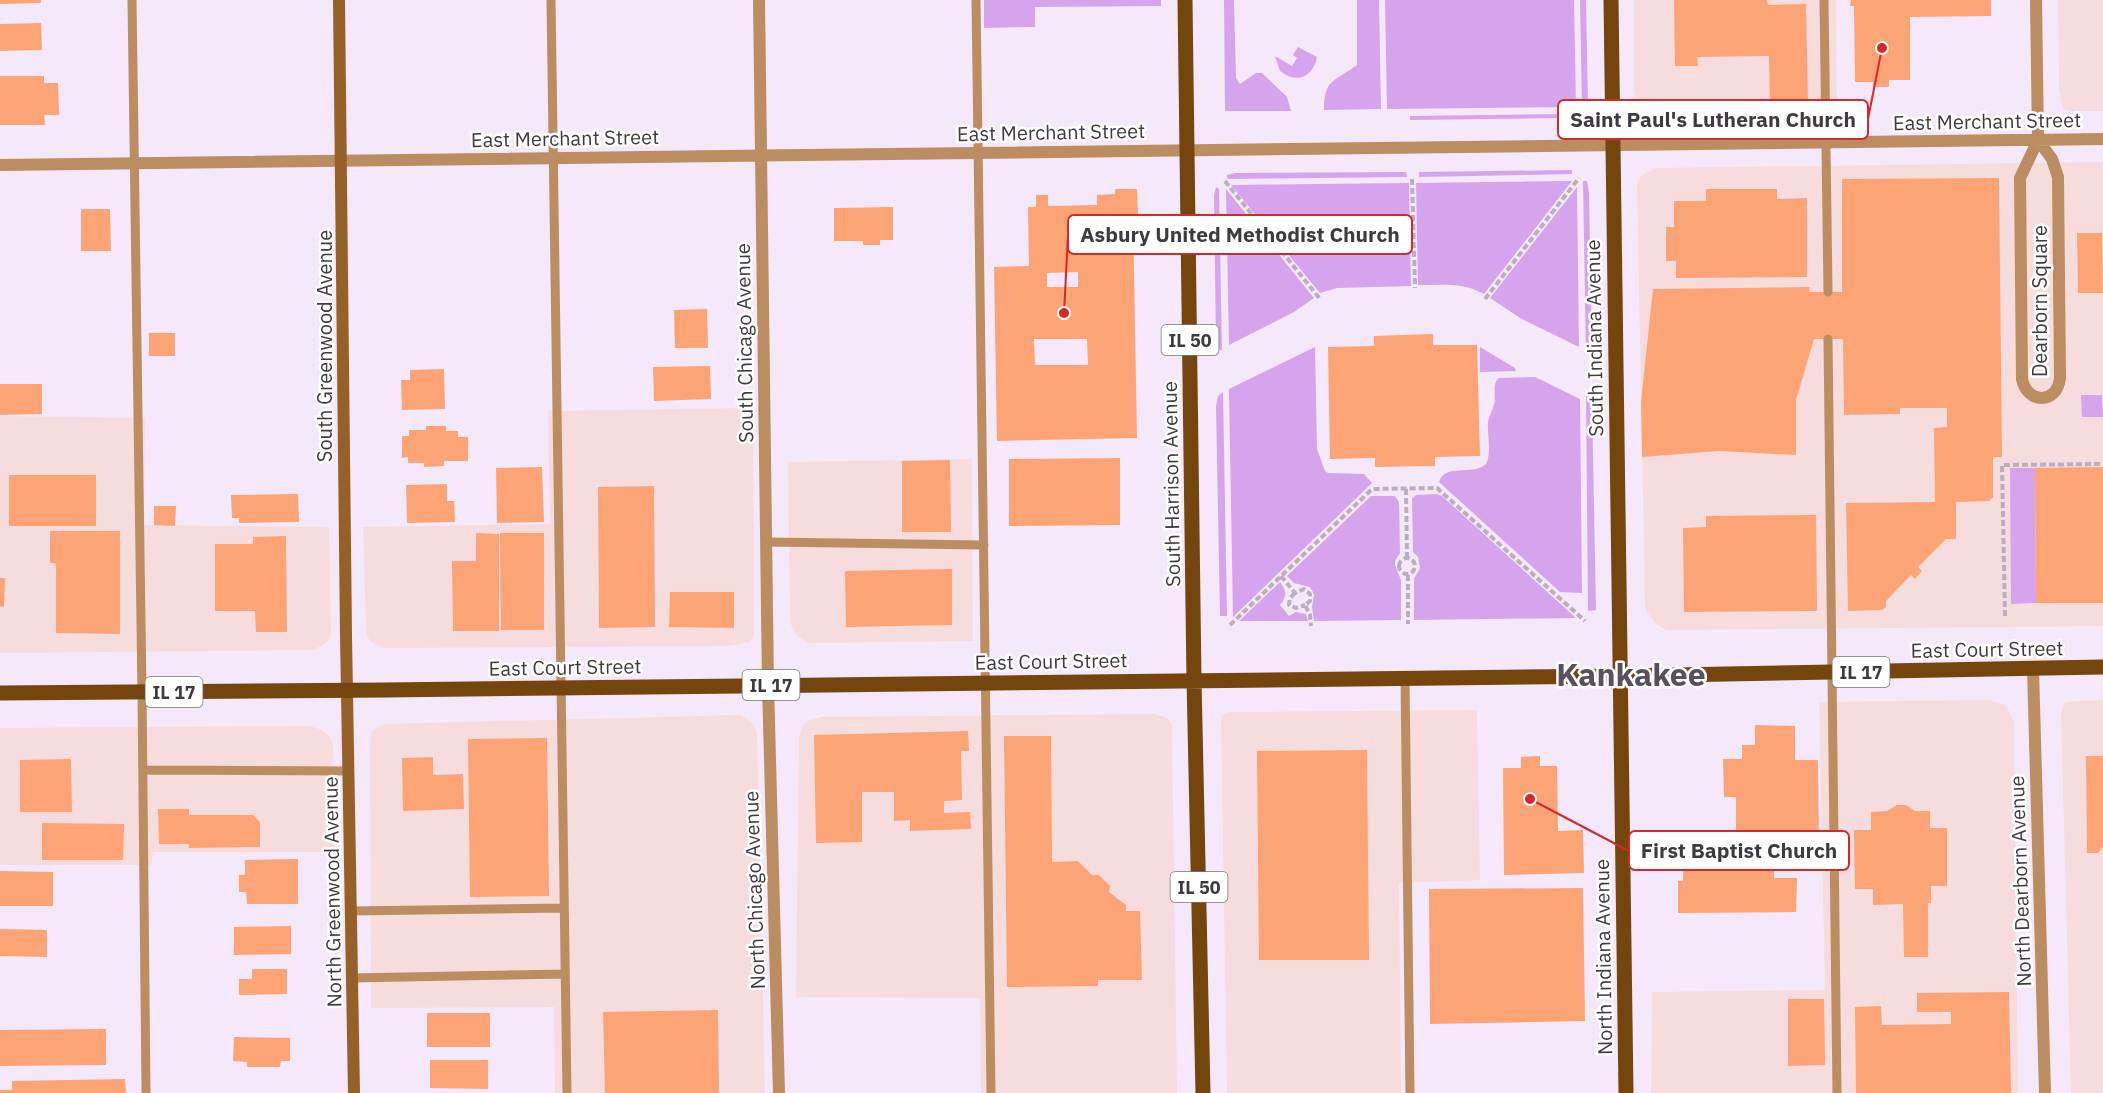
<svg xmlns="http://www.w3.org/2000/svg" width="2103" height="1093" font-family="'IBM Plex Sans',sans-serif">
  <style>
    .commercial { fill: #f7dcde }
    .green { fill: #d5a4ec }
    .building { fill: #fda477; fill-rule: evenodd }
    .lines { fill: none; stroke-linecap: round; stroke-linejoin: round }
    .path { stroke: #b9afbe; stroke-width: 4; stroke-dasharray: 6 3; stroke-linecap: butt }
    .lane { stroke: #bb8d61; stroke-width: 9 }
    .street { stroke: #bb8d61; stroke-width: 12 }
    .secondary { stroke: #966129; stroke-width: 12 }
    .primary { stroke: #74450c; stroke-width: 15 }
    .labels { text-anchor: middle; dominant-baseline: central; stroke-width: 5; stroke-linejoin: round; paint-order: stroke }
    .shield { fill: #fff; stroke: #79757a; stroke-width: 1.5 }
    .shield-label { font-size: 18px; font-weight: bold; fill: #3f3a41 }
    .street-label { font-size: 20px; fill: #3f3a41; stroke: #fff }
    .town-label { font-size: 32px; font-weight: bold; fill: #5a4f5f; stroke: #fff }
    .leader { fill: none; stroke: #d62828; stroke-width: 2 }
    .callout-dot { fill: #d62828; stroke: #fff; stroke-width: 2 }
    .callout { fill: #fff; stroke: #d62828; stroke-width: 2 }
    .callout-label { font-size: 21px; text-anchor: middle; font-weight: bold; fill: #3f3a41 }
  </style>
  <rect width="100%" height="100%" fill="#f5e8fb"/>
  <path class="commercial" d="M1634,0h202l1,117h-183l-9,-3 -5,-5 -6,-17z
    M2058,0h45v111h-33l-6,-2 -2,-5 -3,-16z
    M2103,162v464l-436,4 -11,-6 -10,-13 -1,-8 -8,-420 4,-7 12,-7 6,-1z
    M753,408l1,222 -1,7 -4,5 -21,4 -344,2 -13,-6 -4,-6 -1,-9 -3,-100 187,-3 -2,-113z
    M0,416l145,2 -1,107 185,2 2,110 -4,5 -13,8 -314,3z
    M972,459l1,182 -165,2 -11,-7 -6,-11 -1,-10 -2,-153z
    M1989,700l17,5 8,17 4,371h-367l1,-101 173,-2 -6,-288z
    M2103,700v393h-32l-10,-380 4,-11z
    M1477,710l3,170 -81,3 2,210h-174l-6,-377 8,-4z
    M1153,714l13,3 6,8 5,368h-196l-1,-95 -184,-1 3,-259 3,-12 5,-5 14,-4z
    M740,715l12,7 5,10 8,361h-210l-1,-86 -183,1 -1,-267 2,-10 7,-5 7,-2z
    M310,726l12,4 7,6 4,8 3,108h-183l-2,13h-151v-137z"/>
  <path class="green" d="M984,0h177v6l-126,1v20l-51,1z
    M1224,0h10l2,78 4,6 16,-11h6l25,24 4,14h-66z
    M1357,0h22l2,109 -57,1c0,-31 10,-28 33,-45z
    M1385,0h189l2,107 -189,2z
    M1580,0h6l2,104h-6z
    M1298,47l19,10c-4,21 -21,27 -37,14l-5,-15 17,10 5,-8 -4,-3z
    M1571,114v4l-161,2v-4z
    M1572,170v4l-153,3v-5z
    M1406,172l1,5 -179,2 -1,-2v-2l8,-2z
    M1572,181l-88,113c-20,-12 -43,-9 -66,-9l-2,-102z
    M1583,181h4l2,11 3,156 -6,5z
    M1409,183l2,103 -74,2 -17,5 -89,-108z
    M1216,187l3,2 3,162 -5,-4 -1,-4 -2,-148z
    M1577,187l2,160 -59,-29 -30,-20z
    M1226,189l88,109 -20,14 -65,33z
    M1315,347l2,102 8,22 3,2 36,1 8,9 -139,134 -4,-228z
    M1480,347l35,21 1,3 -36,1z
    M1535,377l45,22 2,194 -22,-1 -121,-110c6,-19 34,-6 47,-18 6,-12 1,-28 2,-42 1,-6 5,-12 6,-18 3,-9 -3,-19 5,-26z
    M1223,392l4,224h-7l-4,-210 2,-10z
    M1586,394l6,5v4l4,207 -8,1z
    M2081,395h21l1,22h-21z
    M2010,468h25l1,135 -25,1z
    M1437,494l5,2 134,122 -162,2v-41l6,-11 -2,-11 -5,-5 -1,-53 4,-4z
    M1371,496h24l4,6 1,51 -5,8v4l6,15v40l-87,1 -2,-14 2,-12 -2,-5 -3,-3 -15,-4 -7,-7z
    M1280,582c7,9 7,14 0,23l9,11 7,-4 10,2 2,7h-69z"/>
  <path class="building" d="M0,0h41v3l-41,1z
    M1674,0h93l1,5 38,-1 2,100h-38l-1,-48 -72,1 1,9h-23z
    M1851,0h140v16l-81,1v63h-21v7h-16v-5h-18l-1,-76h-4z
    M41,23l1,27 -42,1v-27z
    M0,76h44v7h14l1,32h-15l1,10h-45z
    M1999,178l3,279h-9v40l-4,4 -33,1v37h-10l-28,28 4,4 -7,8 -4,-4 -25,26v6l-4,3 -34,1 -2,-108 89,-1 -1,-74 13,-1v-19h-47v6l-56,1 -1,-76h-29l-18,61v55l-77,-4 -77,6 -1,-55 12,-113 157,-2 -1,5h33v-113z
    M1115,189h22l1,25h-5l4,224 -140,3 -3,-174 35,-1 -1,-59h8v-12h12v11l49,-1v-10l18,-1zM1078,272v15h-31v-14zM1034,339h53l1,26h-53z
    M1706,189h71v10l30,-1v79l-131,1v-17h-10v-34h8v-26h32z
    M893,207v33h-13v5h-17v-4h-29v-33z
    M81,209h29l1,42h-30z
    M2077,233h25l1,60h-25z
    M707,309l1,39h-33l-1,-38z
    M149,333h26v23h-26z
    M1433,334v11h44l3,111 -45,1v9l-60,1v-9l-45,1 -2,-112 46,-1v-10z
    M710,366l1,33 -57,2 -1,-34z
    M444,369l1,40 -43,1 -1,-30h9v-10z
    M0,384h42v30l-42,1z
    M426,426h20v5h12v6h10v24h-24v5l-20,1v-4h-16v-6l-6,1v-22h7v-6h17z
    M1120,458v67l-111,1v-67z
    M950,460l1,72h-49v-71z
    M542,467l2,55 -47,1 -1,-55z
    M2103,467v136h-67l-1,-135z
    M9,475h87v51h-87z
    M447,484v17h7l1,21 -48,1 -1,-38z
    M654,486l1,141 -56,1 -1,-141z
    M298,494l1,28 -60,1v-5h-7l-1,-23z
    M154,506h22l-1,20 -21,-1z
    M1816,515l1,96 -133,1 -1,-84 23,-1v-11z
    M50,531h70v103l-64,-1v-70h-6z
    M476,533l23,1v97h-46l-1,-70h24z
    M500,533h44v97h-43z
    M286,536l1,96h-31l-1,-21h-40v-67h38v-7z
    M952,569v56l-106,2 -1,-56z
    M0,578h5l-1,29 -4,-1z
    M670,592h64v36l-65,-1z
    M1755,725l40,1v34h23l1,81h-17v8h-28v29h23l-1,34 -118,1v-32h5l1,-29h52v-55h-12l-1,-38h19v-14h13z
    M968,731l1,20h-8l1,49 -18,1v12l26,-1 1,17 -61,2v-11l-16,1v-29h-32v50l-46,1 -2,-108z
    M1004,736h47l1,126 26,-1 14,14h7l11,11 -1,6 17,13v6h14l2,69h-44v6l-91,1z
    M547,738l2,158 -79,1 -2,-158z
    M1367,750l2,210h-110l-2,-209z
    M1540,756v10h17l1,65 25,-1 1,43 -80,2 -1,-107h18v-11z
    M2086,756h17v91l-5,6h-11z
    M433,757v18l30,-1 1,35 -61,2 -1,-53z
    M71,759l1,53h-52v-52z
    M1897,805h9l9,6h15v17h17v58h-16v17h-3v54h-24l-1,-53 -30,1v-16h-18l-1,-59h17v-18l16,-1z
    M158,809h31v6h64l7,7v25l-71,1v-4h-30z
    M42,823l82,1 -1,36h-81z
    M298,859v45h-51l-1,-12h-7v-17h6v-15z
    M0,871l53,1v34h-53z
    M1583,888l2,133 -155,3 -1,-135z
    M291,926v28l-57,1v-28z
    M0,929l47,1v27l-47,-1z
    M252,969h35v25l-48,1v-16h13z
    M2009,992l2,101h-155l-1,-86 26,-1 1,19 69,-1v-12h-34v-19z
    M1788,999h36l1,66 -37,1z
    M718,1010l1,83h-114l-2,-81z
    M427,1013h63v34h-63z
    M106,1029v36l-106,1v-36z
    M234,1037l56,1v23h-9l-1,6h-33v-5l-14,-1z
    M430,1060h58v29l-58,-1z
    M125,1079l1,14h-126v-3h12v-9z"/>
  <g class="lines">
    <path class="path" d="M1412,179l3,109
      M1225,181l95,118
      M1485,299l94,-121
      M1406,489l1,69
      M1399 566a8 8 0 1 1 16 0a8 8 0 1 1-16 0Z
      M1408,575v49
      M1281,576l14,17 9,-4 6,5v7l-5,4 5,10 1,11
      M1295,593l-5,5 -1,7 7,3 9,-3
      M2005,616l-3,-151 101,-1
      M1230,625l140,-134 3,-2 64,-1 148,133"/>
    <path class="lane" d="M132,0l10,692 4,401
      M551,0l16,1093
      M976,0l15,1093
      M1824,0l4,292
      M1828,339l9,754
      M767,542l217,3
      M1405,678l5,415
      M143,770l206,1
      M351,911l213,-3
      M352,978l213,-4"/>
    <path class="street" d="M759,0l9,685 11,408
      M2036,0l2,140 -18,38 2,201c5,25 35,26 38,-1l-2,-201 -6,-18 -14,-19
      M0,165l2103,-26
      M2033,669l12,424"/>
    <path class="secondary" d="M339,0l7,636 8,457"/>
    <path class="primary" d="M1185,0l9,680 9,413
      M1611,0l15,1093
      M0,693l385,-3 1235,-14 483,-9"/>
  </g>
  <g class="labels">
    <g class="shield">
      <rect x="1161.5" y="325" width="57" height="30" rx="4.5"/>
      <rect x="1832.5" y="657" width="57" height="30" rx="4.5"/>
      <rect x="742.5" y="670" width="57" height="30" rx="4.5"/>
      <rect x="145.5" y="677" width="57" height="30" rx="4.5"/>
      <rect x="1170.5" y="872" width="57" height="30" rx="4.5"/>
    </g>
    <g class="shield-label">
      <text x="1190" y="340">IL 50</text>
      <text x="1861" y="672">IL 17</text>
      <text x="771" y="685">IL 17</text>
      <text x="174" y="692">IL 17</text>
      <text x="1199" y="887">IL 50</text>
    </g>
    <g class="street-label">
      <text transform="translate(1987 121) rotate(-1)">East Merchant Street</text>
      <text transform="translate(1051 132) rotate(-1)">East Merchant Street</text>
      <text transform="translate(565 138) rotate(-1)">East Merchant Street</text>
      <text transform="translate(2039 301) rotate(-90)">Dearborn Square</text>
      <text transform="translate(1594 338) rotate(-91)">South Indiana Avenue</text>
      <text transform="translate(744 343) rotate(-91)">South Chicago Avenue</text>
      <text transform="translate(324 346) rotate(-90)">South Greenwood Avenue</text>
      <text transform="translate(1171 484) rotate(-91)">South Harrison Avenue</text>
      <text transform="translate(1987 649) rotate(-1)">East Court Street</text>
      <text transform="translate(1051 661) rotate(-1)">East Court Street</text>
      <text transform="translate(565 667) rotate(-1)">East Court Street</text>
      <text transform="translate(2020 881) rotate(-92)">North Dearborn Avenue</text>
      <text transform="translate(754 890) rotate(-92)">North Chicago Avenue</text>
      <text transform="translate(332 892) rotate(-91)">North Greenwood Avenue</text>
      <text transform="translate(1603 957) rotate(-91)">North Indiana Avenue</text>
    </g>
    <g class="town-label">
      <text x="1631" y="674">Kankakee</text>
    </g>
  </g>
  <path class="leader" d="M1882 48L1868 119M1064 313L1068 235M1530 799L1629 851"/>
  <g class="callout-dot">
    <circle cx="1882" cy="48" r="6"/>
    <circle cx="1064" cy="313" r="6"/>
    <circle cx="1530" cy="799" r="6"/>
  </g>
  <g class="callout">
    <rect x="1558" y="100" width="310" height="39" rx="6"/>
    <rect x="1068" y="215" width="344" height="39" rx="6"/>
    <rect x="1629" y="831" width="220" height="39" rx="6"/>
  </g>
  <g class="callout-label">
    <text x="1713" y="127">Saint Paul's Lutheran Church</text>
    <text x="1240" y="242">Asbury United Methodist Church</text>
    <text x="1739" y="858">First Baptist Church</text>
  </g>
</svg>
